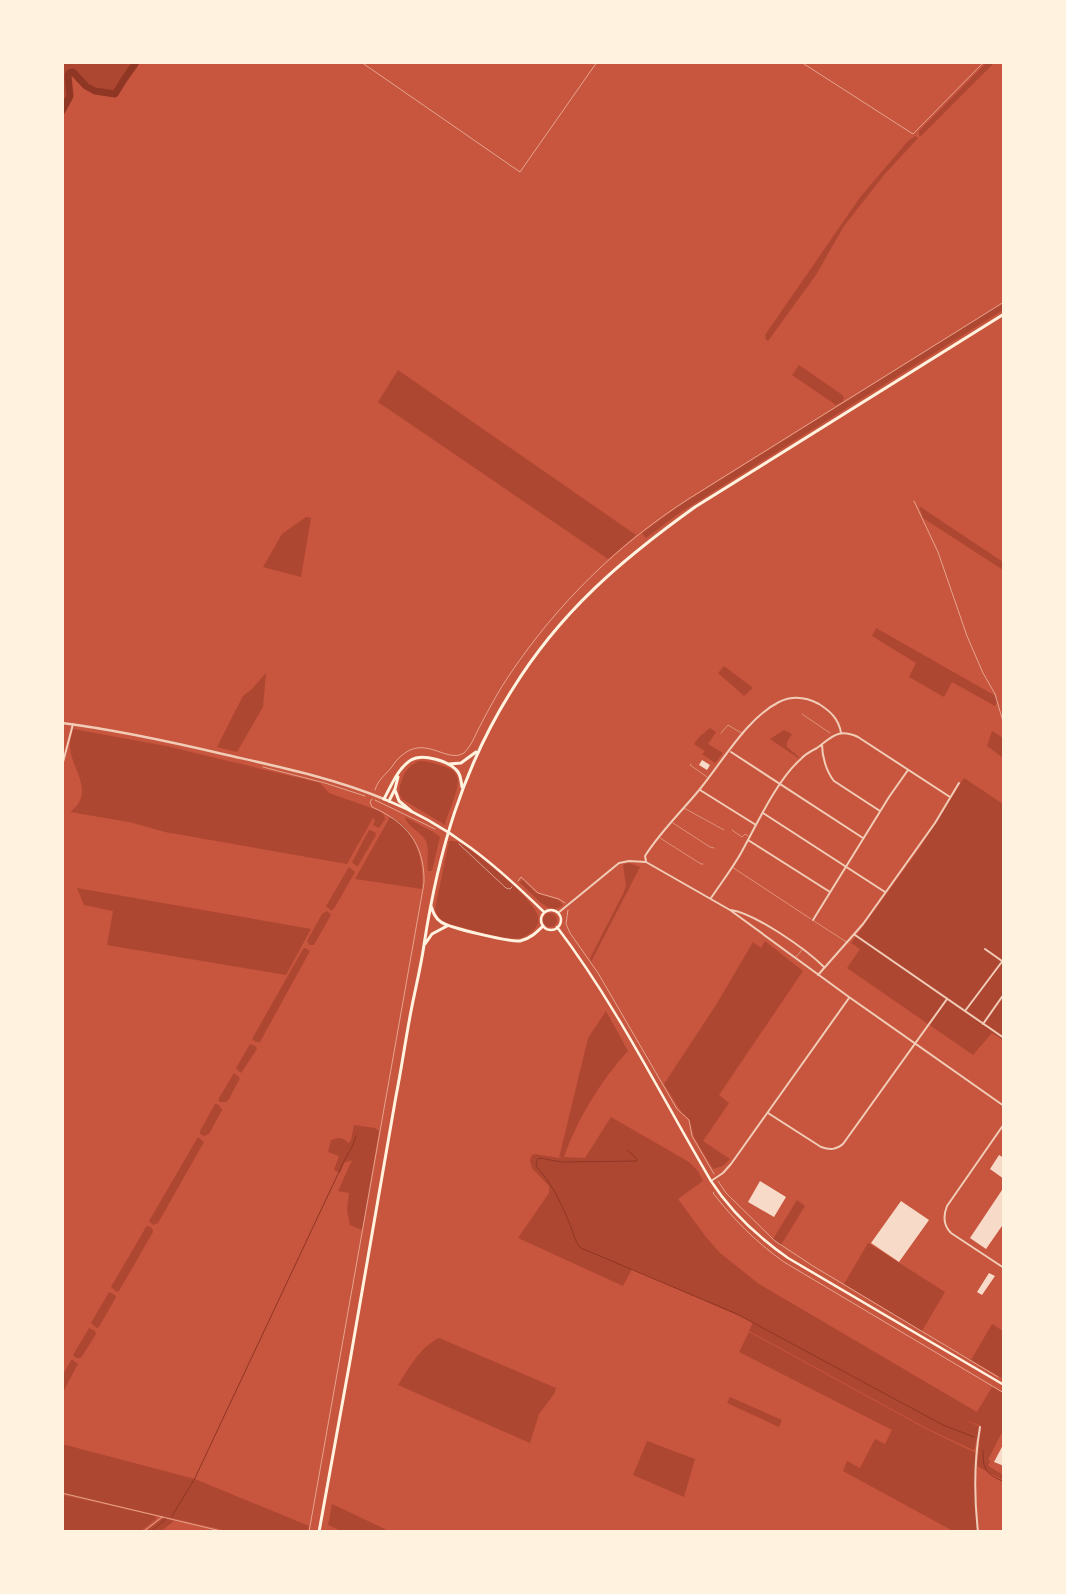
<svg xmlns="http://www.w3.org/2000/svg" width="1066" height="1594" font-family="Signika,sans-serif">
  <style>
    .green { fill: #ae4732 }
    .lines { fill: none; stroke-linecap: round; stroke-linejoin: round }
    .stream { stroke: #8f3625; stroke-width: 1 }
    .river { stroke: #8f3625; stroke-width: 7 }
    .building { fill: #f7dbc8 }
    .path { stroke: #fff3e0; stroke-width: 0.5 }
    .service { stroke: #f1ccb7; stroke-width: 0.5 }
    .minor { stroke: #f1ccb7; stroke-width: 2 }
    .tertiary { stroke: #f1ccb7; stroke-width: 2.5 }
    .secondary { stroke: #fff3e0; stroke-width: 2.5 }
    .primary { stroke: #fff3e0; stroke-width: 3 }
  </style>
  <rect width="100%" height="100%" fill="#c8553d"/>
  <path class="green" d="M63,62h68l1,2 -17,27h-3c-20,-2 -26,-9 -39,-23l-1,5 -3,3 3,24 -9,13z
    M986,63h8l-73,73 -2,-1v-4z
    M915,136l3,2 -34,37 -40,51 -28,49 -48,66 -2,-1 -1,-5 96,-139 47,-55z
    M1003,303v7l-325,204 -32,24 -4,-5 40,-29z
    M799,365l42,29 3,3 -1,4 -7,4 -44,-30z
    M398,370l238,165 -28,24 -230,-157z
    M919,506l84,56v8l-80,-52z
    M306,517l5,1 -10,59 -38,-10 19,-33z
    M876,628l118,67 3,7 -2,4 -43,-24 -8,15 -35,-20 7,-14 -44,-27z
    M724,666l29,22 -9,8 -26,-23z
    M266,673l-3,34 -26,45 -20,-5 26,-51 9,-7z
    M710,728l6,4 -8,12 15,9 -8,10 -13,-9 3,-3 -11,-7 5,-7z
    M73,729l93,17 154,37 9,10 51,18 4,4 1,4 -6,9 -6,-3 2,-5 -2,-2 -26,46 -182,-32 -36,-10 -59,-10c26,-19 2,-42 0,-64 -1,-6 2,-13 3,-19z
    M784,730l8,4 -5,8v5l12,10 -1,1 -28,-19z
    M992,731l11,7v20l-16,-12z
    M419,761c8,0 15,2 23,5 5,1 10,3 13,7 9,11 -8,39 -10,52l-43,-26 -3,-6c2,-15 6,-26 20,-32z
    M964,778l39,26v236l-11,-7 -19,22 -126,-87 13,-19 -9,-6 68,-94z
    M390,817c27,11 34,46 32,72l-67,-10z
    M405,817l30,16 5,4 -8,34h-4c-2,-11 3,-24 -4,-33 -6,-8 -16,-11 -19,-21z
    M369,830l6,2 1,3 -18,31h-2l-4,-4z
    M449,841c4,0 8,0 11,2 17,10 73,55 78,73 3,10 -8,19 -17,22 -15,3 -55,-10 -72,-14 -8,-3 -12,-7 -14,-15z
    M629,863l11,4 -49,95 -1,-4 33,-64 3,-8 -3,-21z
    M349,867l6,5 -20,35 -4,4 -5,-5z
    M523,880l13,13 22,7 5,5 -7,4 -7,-1 -8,-5 -22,-21z
    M77,888l234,41 -25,46 -179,-30 6,-34 -29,-6z
    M327,911l4,4 -17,30h-5l-2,-4 15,-27z
    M543 920a7 7 0 1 1 14 0a7 7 0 1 1-14 0Z
    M765,941l38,30 -84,124 10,8 -26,38 27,18 -7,7 -10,3 -19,-32 -5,-18 -7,-6 -18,-29 52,-79 37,-63 8,6z
    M305,948l5,3 -50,91h-4l-4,-3 51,-90z
    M606,1011l22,40c-27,29 -51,69 -64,106l21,1 26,-41 78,45 9,9 5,10 -25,18 28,38 14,16 39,31 218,128 15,-25 11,6v42l-2,-1 -13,26 3,1 -3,4 2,2 13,8v5l-26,-14 4,-40 -17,-7 16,8 -2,12h-1l-3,11h-1l-45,-21 -179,-98 4,-9 -121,-53 -9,17 -105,-48 31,-45v-7l-17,-18 -2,-8 2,-5 3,-1 24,4 29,-120z
    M250,1044l5,2 2,3 -16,24 -5,-5z
    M234,1073l6,5 -11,21 -3,3h-6l-2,-2 1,-2z
    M215,1104l4,1 3,5 -13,24 -5,2 -4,-2v-3z
    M354,1125l21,3 4,3 -17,99 -12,-5 -3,-15 2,-17 -11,-2 14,-31 -8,3 -4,10 -6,-3 5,-14 -11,-4 3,-12c8,-3 11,-3 18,3l2,-3z
    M198,1137l6,5 -46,81 -5,2 -4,-4z
    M797,1200l8,6 -24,39 -8,-6z
    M148,1226l4,2 1,4 -34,59 -2,1 -6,-5 35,-60z
    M868,1243l77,49 -23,39 -78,-47z
    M109,1292l6,3 1,2 -17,30 -2,1 -6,-5z
    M992,1324l11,7 1,45 -2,2 -31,-18z
    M89,1328l6,3 1,3 -15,24h-5l-3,-3z
    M749,1332l179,98 48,23 -1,32 3,46h-25l-110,-60 4,-10 13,7 15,-29 10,5 7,-14 -153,-78z
    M439,1338l117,50 -2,6 -15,20 -9,29 -132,-58c11,-17 22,-38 41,-47z
    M71,1360h2l5,4 -15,28v-17z
    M730,1397l52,23 -3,7 -52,-24z
    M647,1441l48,18 -11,38 -51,-22z
    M62,1444l133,35 114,47 -1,5h-80l-165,-38z
    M63,1495l93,21v3l-15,12h-78z
    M332,1504l57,27h-48l-13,-6z
    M163,1518l11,3 -13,10h-15z"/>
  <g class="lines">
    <path class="stream" d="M627,1150l10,9 -1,2 -75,1 -21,-4 -3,2 -1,6c16,17 26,39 35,61 3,8 4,15 10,21l156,66 206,111 31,12
      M983,1450c0,20 2,23 21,32
      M172,1516l23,-38 150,-319 8,-14 3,-9
      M150,1532l16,-13"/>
    <path class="river" d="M62,111l8,-15 -2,-20 1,-3 4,-1 13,14 9,5 20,3 10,-16 10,-14v-2"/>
  </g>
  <path class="building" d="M702,760l8,5 -3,5 -8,-5z
    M999,1155l5,3v21l-14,-10z
    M760,1181l26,16 -12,20 -26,-15z
    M1004,1187v36l-18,26 -16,-11z
    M901,1201l28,19 -30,42 -28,-19z
    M989,1273l6,3 -13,19 -5,-3z
    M1004,1443v23l-10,-4z"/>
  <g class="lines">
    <path class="path" d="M361,62l159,110 77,-110
      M801,62l112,72 71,-72
      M914,501l24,51 29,84 16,37 12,21 9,31
      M263,767l62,16 40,13
      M375,790c3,-10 9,-14 16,-22 3,-4 5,-8 10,-12 25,-22 45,8 63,-3 8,-8 12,-20 17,-29 9,-17 18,-34 29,-50 48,-71 108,-130 180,-176l314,-196
      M375,800l60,29
      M459,844l47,44 4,1 2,-2
      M518,881l3,-4 17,16 21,6 6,4
      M568,910l-2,14 4,9 28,40 79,136 12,11 3,16 22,38
      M718,1181l8,12 49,48 38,25 185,111
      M714,1192l-1,1c21,27 43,49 71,69l220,131
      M62,1493l163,39
      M143,1532l19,-15
      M309,1532l115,-649c1,-39 -18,-61 -52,-76l-2,-5 2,-3"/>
    <path class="service" d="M802,714l28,19
      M721,733l7,-8 15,9
      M691,764l-1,1 17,12
      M684,808l40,22
      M673,823l37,24 4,1
      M732,830l10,7 3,-3 3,2
      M660,838l41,26h2
      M732,867l79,52
      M814,921l34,22
      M796,957l6,-7"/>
    <path class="minor" d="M822,744c0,12 4,27 12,37l46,30
      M731,752l132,86
      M62,766l11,-42
      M700,790l56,35
      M763,813l122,79
      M748,840l82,52
      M646,861l-1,-5c15,-24 37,-45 55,-67 23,-28 47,-71 79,-87 14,-7 27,-5 40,2 11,7 20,15 22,29
      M711,898c10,-15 21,-29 30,-45 15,-27 37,-75 60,-94 4,-5 10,-8 16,-11 15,-11 21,-20 41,-11l92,60
      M731,910c25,4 75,39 93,57
      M558,913l61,-50 10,-2 17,1 84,48 119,87 155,109
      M813,920l76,-123 19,-27
      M855,935l149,103
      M985,949l17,12
      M818,975l45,-51 72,-101 24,-40
      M965,1011l39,-52
      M983,1024l21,-30
      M768,1113l53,34c9,3 15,3 22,-3l104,-145
      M1004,1124l-57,82c-4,10 -4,19 4,27l53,35
      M711,1181l12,-8 8,-9 118,-166
      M978,1532c-4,-36 -4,-71 2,-105"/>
    <path class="tertiary" d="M62,723c56,7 110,19 165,32 53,12 106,23 157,44"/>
    <path class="secondary" d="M384,799c65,26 111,65 160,113
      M541 920a10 10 0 1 1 20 0a10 10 0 1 1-20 0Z
      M557,927c60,79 104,169 154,254 20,31 47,56 77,77l216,127"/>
    <path class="primary" d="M449,764l12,-1 15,-11
      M395,790l4,11 12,10
      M384,799c7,-13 14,-31 27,-39 11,-7 39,1 47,12 3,4 3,10 4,15
      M389,801l6,-12 3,-12
      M431,906c2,6 4,12 10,16 8,6 69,20 79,19 10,-2 17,-9 23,-15
      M425,944l7,-10 15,-8
      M319,1532c27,-145 52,-291 77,-436 6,-30 10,-60 16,-90 4,-20 9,-40 12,-61 14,-92 38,-176 88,-255 48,-78 109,-130 183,-183l309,-193"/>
  </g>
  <rect width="1066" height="1594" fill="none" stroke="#fff3e0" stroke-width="128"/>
</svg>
